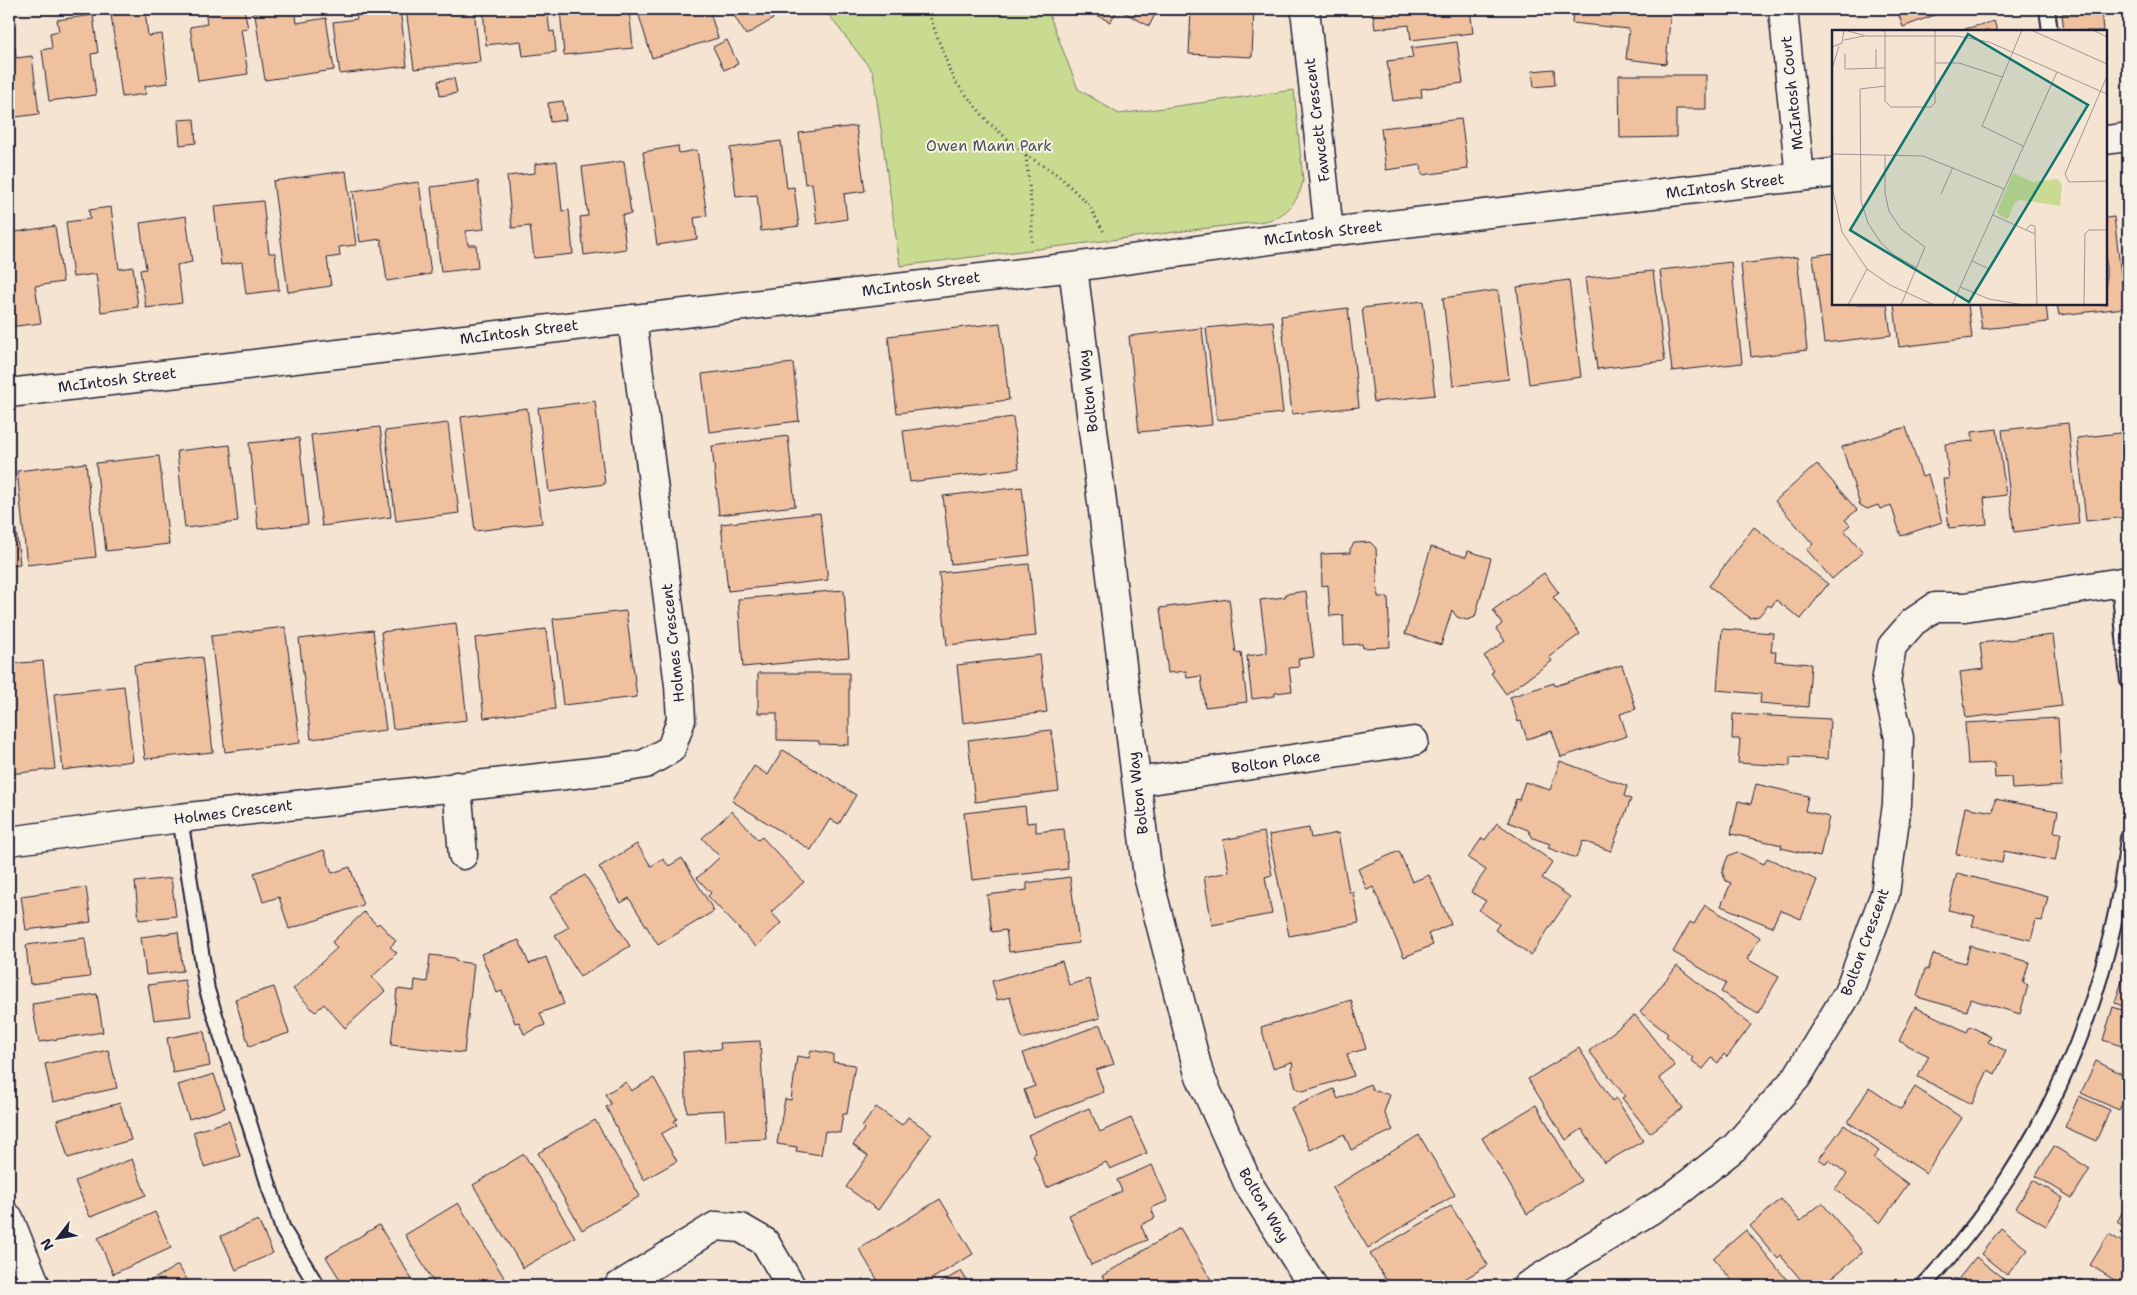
<svg xmlns="http://www.w3.org/2000/svg" width="2137" height="1295" font-family="'Shantell Sans',sans-serif">
  <style>
    .green { fill: #c8db90; stroke: #757e66 }
    .building { fill: #f0c19f; stroke: #22223b }
    .lines { fill: none; stroke-linecap: round; stroke-linejoin: round }
    .service-casing { stroke: #22223b; stroke-width: 18 }
    .minor-casing { stroke: #22223b; stroke-width: 31 }
    .tertiary-casing { stroke: #22223b; stroke-width: 31 }
    .path { stroke: #22223b; stroke-width: 3; stroke-dasharray: 1 4; stroke-linecap: butt }
    .service { stroke: #f7f3e8; stroke-width: 14 }
    .minor { stroke: #f7f3e8; stroke-width: 28 }
    .tertiary { stroke: #f7f3e8; stroke-width: 28 }
    .labels { text-anchor: middle; dominant-baseline: central; stroke-width: 4; stroke-linejoin: round; paint-order: stroke }
    .street-label { font-size: 15px; fill: #22223b; stroke: #f7f3e8 }
    .park-label { font-size: 15px; fill: #4c5050; stroke: #f7f3e8 }
    .inset-road { fill: none; stroke: #a19696; stroke-width: 1 }
    .view { fill: #0f766e; fill-opacity: 0.15; stroke: #0f766e; stroke-width: 2.5 }
    .inset-edge { fill: none; stroke: #22223b; stroke-width: 2.5 }
  </style>
  <rect width="100%" height="100%" fill="#f5e4d2"/>
  <filter id="ink" filterUnits="userSpaceOnUse"><feTurbulence type="fractalNoise" baseFrequency=".02" numOctaves="2"/><feDisplacementMap in="SourceGraphic" scale="10" xChannelSelector="R" yChannelSelector="G"/><feConvolveMatrix kernelMatrix="1 2 1 2 8 2 1 2 1" color-interpolation-filters="sRGB"/></filter>
  <g filter="url(#ink)">
    <path class="green" d="M824,9h223l31,80 41,25 175,-24 9,91c-5,21 -16,35 -38,40l-365,45 -27,-194z"/>
    <path class="building" d="M205,9h39l4,19 -7,1 7,45 -50,7 -8,-54 17,-3z
      M254,9h41l2,14 29,-5 8,52 -69,10z
      M356,9h44l7,57 -67,8 -7,-52 24,-3z
      M406,9h68l6,53 -66,7z
      M483,9h64l3,23 4,-1 2,21 -33,4 -2,-15 -35,4z
      M560,9h69l4,39 -69,7z
      M637,9h72l9,29 -66,20z
      M730,9h37l6,10 -27,16z
      M1093,9h25l-8,13 -19,-10z
      M1118,9h40l-9,17z
      M1191,9h63l-2,48 -63,-3z
      M1372,9h98l3,24 -62,7 -2,-15 -34,4z
      M1573,9h98l-5,55 -40,-5 3,-30 -57,-6z
      M1897,9h47l1,2 -42,16z
      M2101,9l2,22h-39l-2,-17z
      M145,10l3,26 14,-2 6,49 -23,3 1,8 -24,3 -11,-83z
      M93,15l5,38 -7,1 5,41 -47,6 -7,-51 10,-2 -2,-15 9,-2 -2,-11z
      M1994,21l3,10h-31l-1,-2z
      M727,40l11,24 -14,6 -11,-23z
      M1457,42l6,41 -42,6 1,8 -29,4 -6,-40 26,-3 -2,-10z
      M15,47l1,11 16,-2 7,58 -30,4v-70z
      M1554,69l1,16 -21,2 -2,-16z
      M1619,75h87v34h-30v28l-56,1z
      M454,78l3,15 -17,3 -2,-15z
      M563,101l3,19 -16,2 -2,-19z
      M194,119l2,24 -16,2 -2,-25z
      M1461,119l7,50 -46,6 -1,-10 -35,5 -5,-42z
      M856,126l9,65 -21,3 3,25 -30,5 -5,-41 -7,1 -6,-51z
      M781,141l6,47 7,-1 5,39 -38,5 -4,-36 -21,2 -6,-49z
      M678,146l1,7 18,-3 10,66 -13,2 3,21 -40,6 -14,-93z
      M557,161l5,50 7,-1 4,44 -39,4 -4,-32 -18,2 -5,-52 28,-3v-9z
      M624,161l7,53 -9,1 4,34 -42,6 -4,-38 8,-1 -6,-49z
      M346,171l10,74 -17,2 1,9 -13,2 4,28 -43,6 -15,-111z
      M478,181l6,48 -18,2 2,14h8l2,23 -37,4 -10,-85z
      M419,182l12,92 -44,7 -6,-42 -21,3 -7,-51z
      M263,201l6,52h6l4,37 -33,4 -4,-32 -21,3 -7,-59z
      M111,207l8,62 14,-2 5,40 -37,5 -5,-38 -23,3 -7,-55 24,-3 -1,-9z
      M186,216l6,46 -15,3 5,38 -36,5 -6,-38 6,-1 -6,-46z
      M2114,217l11,91 -66,7 -2,-11h49v-86z
      M55,226l8,56 -28,4 6,37 -32,4v-94z
      M1833,253v51h54l4,31 -67,8 -11,-87z
      M1797,257l10,93 -56,7 -10,-93z
      M1731,262l11,101 -70,8 -12,-101z
      M1653,271l12,90 -68,8 -12,-91z
      M1569,280l12,97 -52,7 -12,-97z
      M1498,290l11,89 -56,7 -10,-88z
      M1423,301l12,94 -61,7 -12,-94z
      M1894,304h74l4,34 -73,9z
      M1978,304h68l2,18 -66,7z
      M1348,308l11,99 -67,7 -11,-98z
      M1273,321l10,92 -66,7 -11,-92z
      M1000,323l9,77 -112,13 -9,-77z
      M1202,328l10,97 -73,7 -10,-96z
      M793,363l6,58 -90,11 -7,-58z
      M595,401l10,83 -56,8 -11,-84z
      M527,408l15,115 -67,8 -14,-114z
      M1013,417l6,51 -109,14 -7,-51z
      M448,423l11,90 -63,8 -11,-90z
      M2068,423l11,101 -65,8 -12,-102z
      M380,427l11,90 -69,9 -11,-91z
      M1906,427l16,50 6,-2 14,47 -41,14 -10,-31 -11,4 -2,-4 -11,4 -7,-4 -18,-58z
      M1997,429l9,66 -22,3 3,26 -38,4 -6,-49h6l-4,-35 28,-3 -1,-9z
      M2128,432v85l-42,4 -9,-83z
      M788,436l7,70 -76,9 -7,-69z
      M299,438l9,86 -50,5 -9,-86z
      M230,445l8,77 -53,6 -8,-77z
      M159,456l10,88 -63,7 -10,-88z
      M86,463l10,94 -69,8 -10,-94z
      M1817,464l40,46 -12,10 5,5 -6,5 19,22 -31,27 -25,-29 6,-6 -38,-43z
      M9,471l11,93 -11,1z
      M1022,487l8,68 -79,9 -8,-68z
      M820,513l8,67 -100,11 -7,-67z
      M1754,527l74,57 -27,35 -25,-19 -5,7 -3,-2 -9,11 -9,2 -41,-32z
      M1370,542l6,6 2,49h10l2,50 -27,1 -1,-4 -18,1 -1,-30 -13,1 -2,-31 -6,1 -1,-32 29,-1v-4l4,-6z
      M1431,547l35,10 2,-6 23,7 -16,59 -8,3 -10,-3 -5,-7 -11,35 -36,-11z
      M1029,564l7,72 -89,9 -8,-72z
      M1544,573l15,20 -6,4 27,37 -31,23 3,4 -46,33 -15,-21 3,-2 -10,-15 21,-15 -9,-12 6,-5 -9,-14z
      M844,590l5,67 -106,10 -5,-68z
      M1306,591l8,66 -16,2 1,8 -10,1 3,23 -17,2v3l-23,3 -5,-43 20,-3 -7,-53 25,-3v-3z
      M1229,599l7,54 5,-1 6,50 -42,5 -4,-31 -14,2 -1,-7 -18,2 -8,-65z
      M626,611l11,86 -74,8 -10,-86z
      M456,623l11,97 -74,9 -12,-97z
      M285,627l15,116 -75,9 -14,-116z
      M546,629l9,80 -71,9 -9,-80z
      M1722,629l51,4 -2,19h5l-1,9 36,3 -3,43 -48,-4 1,-9 -44,-4z
      M373,630l13,100 -75,9 -12,-100z
      M2053,635l9,71 -96,12 -6,-46 23,-3 -3,-26z
      M1040,655l7,57 -84,11 -6,-58z
      M202,657l11,95 -68,7 -11,-94z
      M43,661l12,108 -46,5v-110z
      M1622,665l14,44 -16,5 7,22 -66,21 -9,-26 -25,8 -6,-18 -3,1 -8,-25 44,-14 1,3z
      M758,673h91v72l-30,-1v-3l-42,-1v-27h-19z
      M124,686l9,75 -70,9 -9,-76z
      M1733,714l97,5 -2,40 -38,-2v9l-52,-3 2,-24h-8z
      M2058,718l4,68 -50,3 -1,-12 -16,1 -1,-15 -26,1 -3,-41z
      M1051,730l8,61 -84,11 -7,-62z
      M783,750l73,45 -17,29 -9,-5 -19,31 -79,-49 22,-35 14,9z
      M1560,761l67,25 -3,10 7,3 -20,52 -28,-10 -7,17 -28,-10 2,-4 -17,-6 -5,-8 -20,-8 8,-23 3,1 6,-18 25,8z
      M1756,784l52,12 -3,15 24,6 -9,40 -39,-9 1,-3 -51,-11 7,-33 13,3z
      M1995,799l63,12 -4,21 7,1 -6,28 -51,-10 -2,12 -46,-9 9,-47 28,5z
      M1025,806l2,17 9,-1v10l28,-3 4,40 -96,11 -8,-67z
      M732,811l26,29 4,-3 42,45 -33,30 10,11 -25,24 -48,-51 3,-3 -14,-15 23,-21 -18,-19z
      M1497,823l56,39 -11,16 28,19 -39,58 -36,-25 4,-6 -20,-14 7,-9 -15,-9 15,-22 -18,-12 14,-20 3,2z
      M1309,828l2,10 27,-5 11,59h4l6,31 -70,13 -20,-101z
      M1264,832l8,43 -7,2 7,37 -60,11 -8,-48 25,-5 -6,-32z
      M637,844l14,22 12,-7 6,7 13,-8 32,53 -56,34 -29,-47 -8,5 -22,-36z
      M324,850l8,23 18,-6 13,38 -74,24 -10,-32 -16,5 -9,-29z
      M1399,851l13,31 17,-7 22,49 -23,10 5,11 -29,12 -31,-70 -6,3 -9,-21z
      M1737,852l27,12 3,-6 50,22 -16,39 -21,-9 -8,17 -51,-21 10,-23 -5,-2 -4,-9 6,-16z
      M1957,873l91,24 -6,24 -6,-1 -5,20 -59,-14 3,-10 -27,-6z
      M585,875l45,71 -50,31 -25,-42 14,-8 -19,-30z
      M1070,877l9,66 -70,9 -3,-22 -14,2 -5,-37 40,-5v-7z
      M171,878l5,38 -37,4 -4,-38z
      M86,887l5,35 -65,8 -5,-34z
      M1705,905l55,32 -13,22 32,18 -21,36 -37,-21 5,-9 -53,-31 17,-30 4,2z
      M364,912l13,13 2,-2 17,18 -6,6 7,6 -25,24 13,14 -40,37 -21,-24 -9,8 -22,-23 44,-41 -5,-6z
      M178,932l5,39 -37,4 -5,-38z
      M85,938l5,39 -60,7 -4,-39z
      M519,940l10,24 17,-7 18,47 -24,9 5,12 -21,9 -5,-12 -4,1 -13,-32 -5,2 -16,-39z
      M1970,946l59,16 -6,21 5,2 -8,29 -50,-15 -3,12 -50,-14 8,-28 3,1 5,-16 32,9z
      M430,955l25,3v3l19,3 -10,89 -73,-8 6,-56 17,2 1,-11 12,2z
      M1062,961l7,24 20,-6 11,39 -78,21 -12,-42 -13,3 -5,-19z
      M1677,966l74,59 -24,32 -3,-3 -6,9 -6,-5 -9,11 -12,-9 2,-2 -27,-22 2,-2 -28,-22z
      M2125,971l3,1v36l-13,-5z
      M185,980l6,36 -37,4 -6,-35z
      M274,987l15,46 -40,13 -14,-47z
      M97,994l6,38 -64,10 -7,-38z
      M1351,1000l15,49 -19,5 7,22 -51,15 -7,-3 -5,-20 2,-3 -1,-3 -19,6 -12,-41z
      M1915,1007l52,25 3,-6 21,11 -3,5 18,9 -11,23 -7,-4 -16,34 -54,-27 11,-21 -30,-15z
      M2113,1007l15,5v36l-25,-8z
      M1635,1015l40,51 -16,12 24,30 -33,25 -28,-35 3,-2 -36,-45z
      M1100,1025l14,39 -18,6 8,22 -70,26 -10,-28 11,-4 -12,-33z
      M204,1031l6,35 -37,7 -6,-35z
      M760,1041l6,98 -40,2 -2,-31 -37,2 -4,-60 38,-3 -1,-6z
      M1579,1048l33,53 4,-3 27,43 -39,22 -22,-34 -16,11 -38,-61z
      M108,1050l9,38 -64,14 -8,-38z
      M811,1050l22,4v8l22,3 -8,49h-4l-3,19 -15,-2 -4,24 -25,-4 1,-4 -20,-3 8,-45 6,1 6,-44 12,2z
      M2096,1061l32,16v14l-9,19 -38,-17z
      M214,1074l11,34 -36,11 -11,-34z
      M654,1078l23,41 -3,2 3,4 -16,9 16,27 -33,19 -38,-73 5,-3 -6,-10 21,-12 5,9z
      M1370,1084l3,6 17,5 -6,17 9,18 -42,20 -7,-16 -34,16 -19,-42 43,-19 4,10z
      M1915,1087l47,31 -36,55 -78,-51 21,-34 32,21z
      M2079,1096l31,14 -14,31 -31,-14z
      M120,1103l11,37 -63,18 -11,-38z
      M1536,1105l45,76 -54,33 -45,-76z
      M876,1107l26,18 6,-8 24,17 -54,76 -32,-23 22,-31 -15,-11 11,-16 -2,-2z
      M1089,1108l11,24 31,-14 16,35 -37,16 -4,-7 -59,26 -14,-33 3,-2 -8,-18z
      M595,1120l45,76 -58,34 -44,-77z
      M229,1121l11,35 -36,11 -11,-35z
      M1844,1125l35,26 -6,7 35,26 -28,39 -45,-34 12,-15 -18,-14 -3,4 -7,-5z
      M1419,1135l36,60 -87,53 -36,-60z
      M2054,1146l36,23 -18,29 -36,-22z
      M524,1154l51,83 -52,31 -50,-83z
      M132,1159l14,36 -56,22 -15,-36z
      M1152,1165l16,36 -17,7 4,10 -14,7 6,15 -56,25 -22,-50 53,-24 -5,-11z
      M2033,1180l30,18 -17,28 -30,-18z
      M940,1199l33,55 -53,32h-39l-22,-37z
      M1781,1199l19,22 22,-18 41,49 -41,34h-16l-25,-30 -3,3 -28,-33z
      M2128,1202v27l-11,-7z
      M458,1203l47,76 -13,7h-56l-31,-51z
      M1451,1206l37,59 -35,21h-63l-20,-32z
      M155,1212l16,36 -58,26 -15,-36z
      M258,1220l15,33 -37,17 -15,-34z
      M379,1225l37,61h-72l-18,-29z
      M1180,1228l35,58h-106l-7,-10z
      M2001,1228l27,22 -21,25 -26,-21z
      M1746,1230l45,55 -1,1h-60l4,-3 -21,-25z
      M2109,1234l19,12v40h-4l-34,-21z
      M1976,1257l29,23 -6,6h-38l-5,-4z
      M178,1265l13,21h-49z
      M961,1271l9,15h-35z
      M2080,1279l9,7h-15z"/>
    <g class="lines">
      <defs>
        <path id="service" d="M2047,9l3,22
          M2119,582l9,99
          M180,818l27,172 76,240 34,56
          M1923,1286c118,-126 185,-278 205,-448"/>
        <path id="minor" d="M1305,9l24,223
          M1783,9l17,168
          M2106,140l22,-3
          M1073,267l75,609 51,198 49,109 65,103
          M9,393l1064,-126 256,-35 504,-59
          M1137,782l277,-41
          M457,786l6,69
          M9,841l171,-23 430,-48 35,-6 26,-15 10,-29 -2,-35 -47,-366
          M619,1286l97,-60 25,2 24,14 26,44
          M1527,1286l145,-89 63,-50 62,-70 51,-84 37,-99 12,-90 2,-66 -13,-56 6,-36 21,-24 22,-15h30l163,-26"/>
        <path id="tertiary" d="M9,1218l27,68"/>
      </defs>
      <use href="#service" class="service-casing"/>
      <use href="#minor" class="minor-casing"/>
      <use href="#tertiary" class="tertiary-casing"/>
      <path class="path" d="M927,9l26,70 36,44 37,32 32,20 30,29 16,28
        M1026,156l6,56v30"/>
      <use href="#service" class="service"/>
      <use href="#minor" class="minor"/>
      <use href="#tertiary" class="tertiary"/>
    </g>
  </g>
  <g class="labels">
    <g class="street-label">
      <text transform="translate(1792 93) rotate(-96)">McIntosh Court</text>
      <text transform="translate(1317 120) rotate(-97)">Fawcett Crescent</text>
      <text transform="translate(1725 186) rotate(-7)">McIntosh Street</text>
      <text transform="translate(1323 233) rotate(-7)">McIntosh Street</text>
      <text transform="translate(921 284) rotate(-7)">McIntosh Street</text>
      <text transform="translate(519 332) rotate(-7)">McIntosh Street</text>
      <text transform="translate(117 380) rotate(-7)">McIntosh Street</text>
      <text transform="translate(1088 391) rotate(-97)">Bolton Way</text>
      <text transform="translate(673 643) rotate(-96)">Holmes Crescent</text>
      <text transform="translate(1276 762) rotate(-8)">Bolton Place</text>
      <text transform="translate(1138 793) rotate(-97)">Bolton Way</text>
      <text transform="translate(233 812) rotate(-7)">Holmes Crescent</text>
      <text transform="translate(1865 942) rotate(-70)">Bolton Crescent</text>
      <text transform="translate(1264 1205) rotate(59)">Bolton Way</text>
    </g>
    <g class="park-label">
      <text x="989" y="146">Owen Mann Park</text>
    </g>
  </g>
  <g transform="translate(1832 30)">
    <rect width="275" height="275" fill="#f5e4d2"/>
    <path d="M181,143l20,9 25,-3 4,6 -2,21 -40,-6 -5,2 -7,17 -9,-4 -2,-4z" fill="#c8db90"/>
    <path class="inset-road" d="M13,0l21,6h91l32,6 118,52M53,0v71l6,6h40l4,-4v-73M190,0l-40,96 41,20M199,0l76,34M261,0l14,7M12,10l20,-4M0,17l10,-4 2,-13M44,19v19M13,24v15l40,-1M103,33h24l43,14M0,38l1,123 9,41 25,37 23,16 44,20M0,39l7,-23M275,46l-42,98 4,8 38,-1M53,56l-25,3 1,112 7,22 13,20 13,12 23,13M0,124l91,2 81,33M53,125v38l4,18 12,18 24,18 -24,58M109,164l12,-27M161,185l42,19 2,71M194,200l4,-5 5,1v8M140,231l17,8M128,257l29,12 35,6M16,275l19,-36M120,275l105,-233M252,275l1,-71 4,-4h18"/>
    <path class="view" d="M136,4l120,71 -119,197 -119,-72z"/>
    <rect width="275" height="275" class="inset-edge"/>
  </g>
  <rect width="2137" height="1295" fill="none" stroke="#f7f3e8" stroke-width="30"/>
  <rect x="15" y="15" width="2107" height="1265" fill="none" stroke="#22223b" stroke-width="2" filter="url(#ink)"/>
  <g transform="translate(58 1238) rotate(239)" stroke="#f7f3e8" stroke-width="4" paint-order="stroke">
  <path d="M0-4L9 19L0 12L-9 19Z" fill="#22223b"/>
  <text y="-8" font-size="14" font-weight="bold" text-anchor="middle" fill="#22223b">N</text>
  </g>
</svg>
